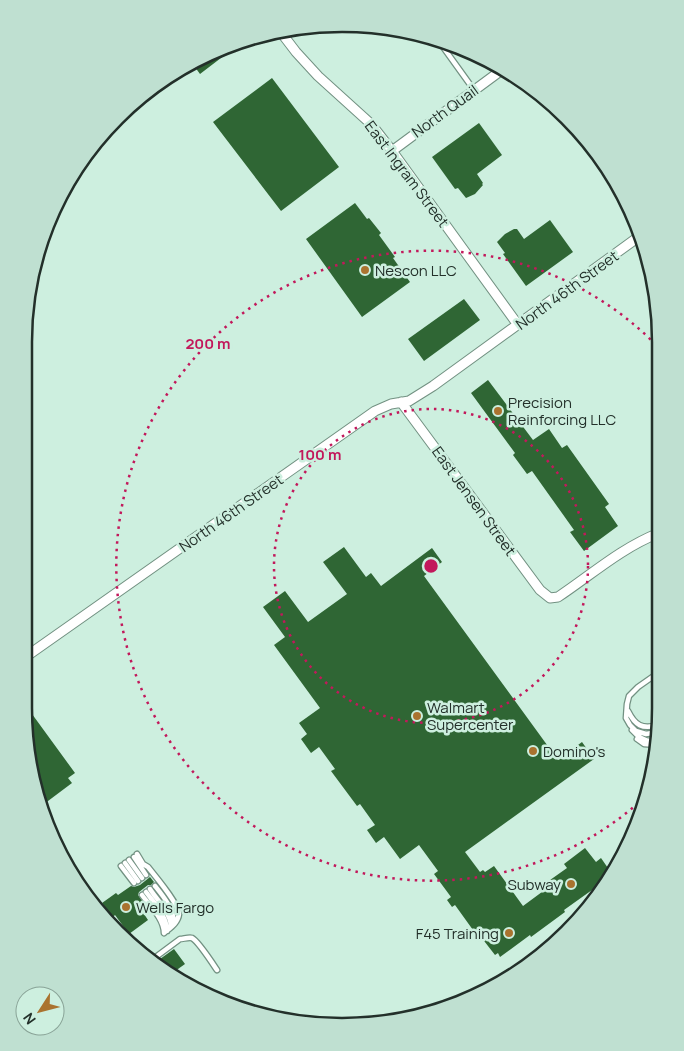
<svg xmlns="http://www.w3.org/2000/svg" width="684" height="1051" font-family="Manrope,sans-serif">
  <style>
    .building { fill: #2f6634 }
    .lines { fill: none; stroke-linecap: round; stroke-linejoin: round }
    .lane-casing { stroke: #729182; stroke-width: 7 }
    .street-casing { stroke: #729182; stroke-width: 11 }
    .lane { stroke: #fff; stroke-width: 4.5 }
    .street { stroke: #fff; stroke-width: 9 }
    .ring { fill: none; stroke: #c2185b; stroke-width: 2.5; stroke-dasharray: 2.5 5 }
    .poi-dot { fill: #aa732f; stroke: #cdefdf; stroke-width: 2 }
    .labels { text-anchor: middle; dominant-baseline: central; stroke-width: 5; stroke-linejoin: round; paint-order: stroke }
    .street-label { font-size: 15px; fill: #23302a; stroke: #cdefdf }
    .poi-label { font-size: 15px; fill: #23302a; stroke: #cdefdf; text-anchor: start }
    .rim { fill: none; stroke: #23302a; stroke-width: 2.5 }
    .centre { fill: #c2185b; stroke: #cdefdf; stroke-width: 2.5 }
    .ring-label { font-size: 15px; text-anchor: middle; font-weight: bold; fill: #c2185b; stroke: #cdefdf; stroke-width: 5; stroke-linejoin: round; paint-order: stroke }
  </style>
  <rect width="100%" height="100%" fill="#cdefdf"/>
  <path class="building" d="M234,48l-34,26 -8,-11 9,-6z
    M272,78l67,89 -58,44 -68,-89z
    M479,123l23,32 -25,19 6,9 -1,1 1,1 -8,9 -9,4 -8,-10 -3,1 -23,-32z
    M355,203l12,16 2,-1 12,15 -2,2 16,22 -2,1 17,24 -48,35 -56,-78z
    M550,220l23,32 -47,34 -23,-32 2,-1 -8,-11 8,-8 9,-5h3l7,10z
    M464,299l16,21 -56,41 -16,-22z
    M488,380l45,60 16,-11 13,19 5,-3 42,59 -4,3 13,19 -34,25 -14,-19 4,-2 -42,-59 -5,3 -14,-19 2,-2 -44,-60z
    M344,547l22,30 5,-4 10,13 51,-38 10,14 -18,14 134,184 24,-18 12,17 -129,93 15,20 3,-2 2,2 9,-6 29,40 23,-17 -3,-4 24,-17 -3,-4 21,-16 11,14 5,-4 9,13 -4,3 2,3 -2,3 -42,30 1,2 -34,25 -1,-2 -30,22 -2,-4 -3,2 -14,-18 -5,2 -6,-7 3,-2 -18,-25 -3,2 -5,-7 4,-3 -17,-23 4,-3 -19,-26 -19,14 -16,-22 -8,6 -9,-13 8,-5 -15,-21 -3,2 -26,-35 4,-2 -16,-22 -8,6 -10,-14 6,-5 -8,-11 21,-15 -46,-63 11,-8 -22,-30 22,-16 23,31 39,-28 -24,-32z
    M24,703l51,70 -7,5 4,5 -32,24 -16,-98z
    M150,877l4,5 -3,3h-3l-9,7 -1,3 11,15 -5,4 4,6 -19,14 -14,-19 -2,2 -11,-14 14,-10 2,2 13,-9 3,1 6,-2z
    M174,949l11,15 -14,10 -18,-10z"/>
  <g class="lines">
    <defs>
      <path id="lane" d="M438,40l36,50
        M628,711c7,14 14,19 30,14
        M632,730c7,8 16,14 26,10
        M658,732l-12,2 -10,-3 -6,-6 -4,-7 1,-14 2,-8 9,-9 20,-14
        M637,739l7,5 14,1
        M137,854l6,10 5,3c7,9 31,37 31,47 -1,9 -9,14 -15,19 0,-14 -14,-27 -22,-38
        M134,857l12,18
        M129,860l13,18
        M125,863l13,18
        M121,866l13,17
        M155,886c8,10 19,23 19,37
        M150,889c7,11 20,23 21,37
        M146,892c8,11 21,24 21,39
        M149,962l31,-23c3,0 9,-2 12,-1 6,3 21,26 25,32"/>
      <path id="street" d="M283,35l13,17 22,24 53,48 21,27 126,174
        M392,151l107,-79
        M401,402l139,188 10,8 8,-1c33,-22 63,-49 101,-64
        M24,658l351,-247 16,-7 18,-3 24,-15 204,-148"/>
    </defs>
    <use href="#lane" class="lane-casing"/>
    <use href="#street" class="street-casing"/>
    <use href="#lane" class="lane"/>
    <use href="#street" class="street"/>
  </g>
  <g class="ring">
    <circle cx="431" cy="566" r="157"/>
    <path d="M644 798A315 315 0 1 1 658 347"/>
  </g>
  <g class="poi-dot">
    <circle cx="365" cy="270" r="5"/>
    <circle cx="498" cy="411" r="5"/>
    <circle cx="417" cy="716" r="5"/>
    <circle cx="533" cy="751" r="5"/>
    <circle cx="571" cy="884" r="5"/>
    <circle cx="126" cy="907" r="5"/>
    <circle cx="509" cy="933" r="5"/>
  </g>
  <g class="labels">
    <g class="street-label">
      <text transform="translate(445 111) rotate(-36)">North Quail</text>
      <text transform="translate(407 174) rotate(53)">East Ingram Street</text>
      <text transform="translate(567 290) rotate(-36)">North 46th Street</text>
      <text transform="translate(474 501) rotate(54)">East Jensen Street</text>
      <text transform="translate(231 513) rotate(-35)">North 46th Street</text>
    </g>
    <g class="poi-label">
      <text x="375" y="270">Nescon LLC</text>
      <text x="508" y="402">Precision<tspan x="508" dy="17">Reinforcing LLC</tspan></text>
      <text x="427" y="707">Walmart<tspan x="427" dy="17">Supercenter</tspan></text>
      <text x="543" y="751">Domino's</text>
      <text x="561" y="884" text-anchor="end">Subway</text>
      <text x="136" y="907">Wells Fargo</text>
      <text x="499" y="933" text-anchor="end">F45 Training</text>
    </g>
  </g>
  <path d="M0 0H684V1051H0ZM342 32H342A310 310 0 0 1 652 342V708A310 310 0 0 1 342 1018H342A310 310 0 0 1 32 708V342A310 310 0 0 1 342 32Z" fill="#bfe0d1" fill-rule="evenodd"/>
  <path class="rim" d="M342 32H342A310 310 0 0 1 652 342V708A310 310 0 0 1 342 1018H342A310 310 0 0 1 32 708V342A310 310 0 0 1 342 32Z"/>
  <circle cx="431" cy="566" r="8" class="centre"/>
  <g class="ring-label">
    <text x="208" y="349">200 m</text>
    <text x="320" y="460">100 m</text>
  </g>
  <g transform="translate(40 1011) rotate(234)"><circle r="24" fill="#cdefdf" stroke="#89a397"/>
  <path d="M0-4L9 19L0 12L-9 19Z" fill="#aa732f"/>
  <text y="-8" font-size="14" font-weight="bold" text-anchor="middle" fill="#23302a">N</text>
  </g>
</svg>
